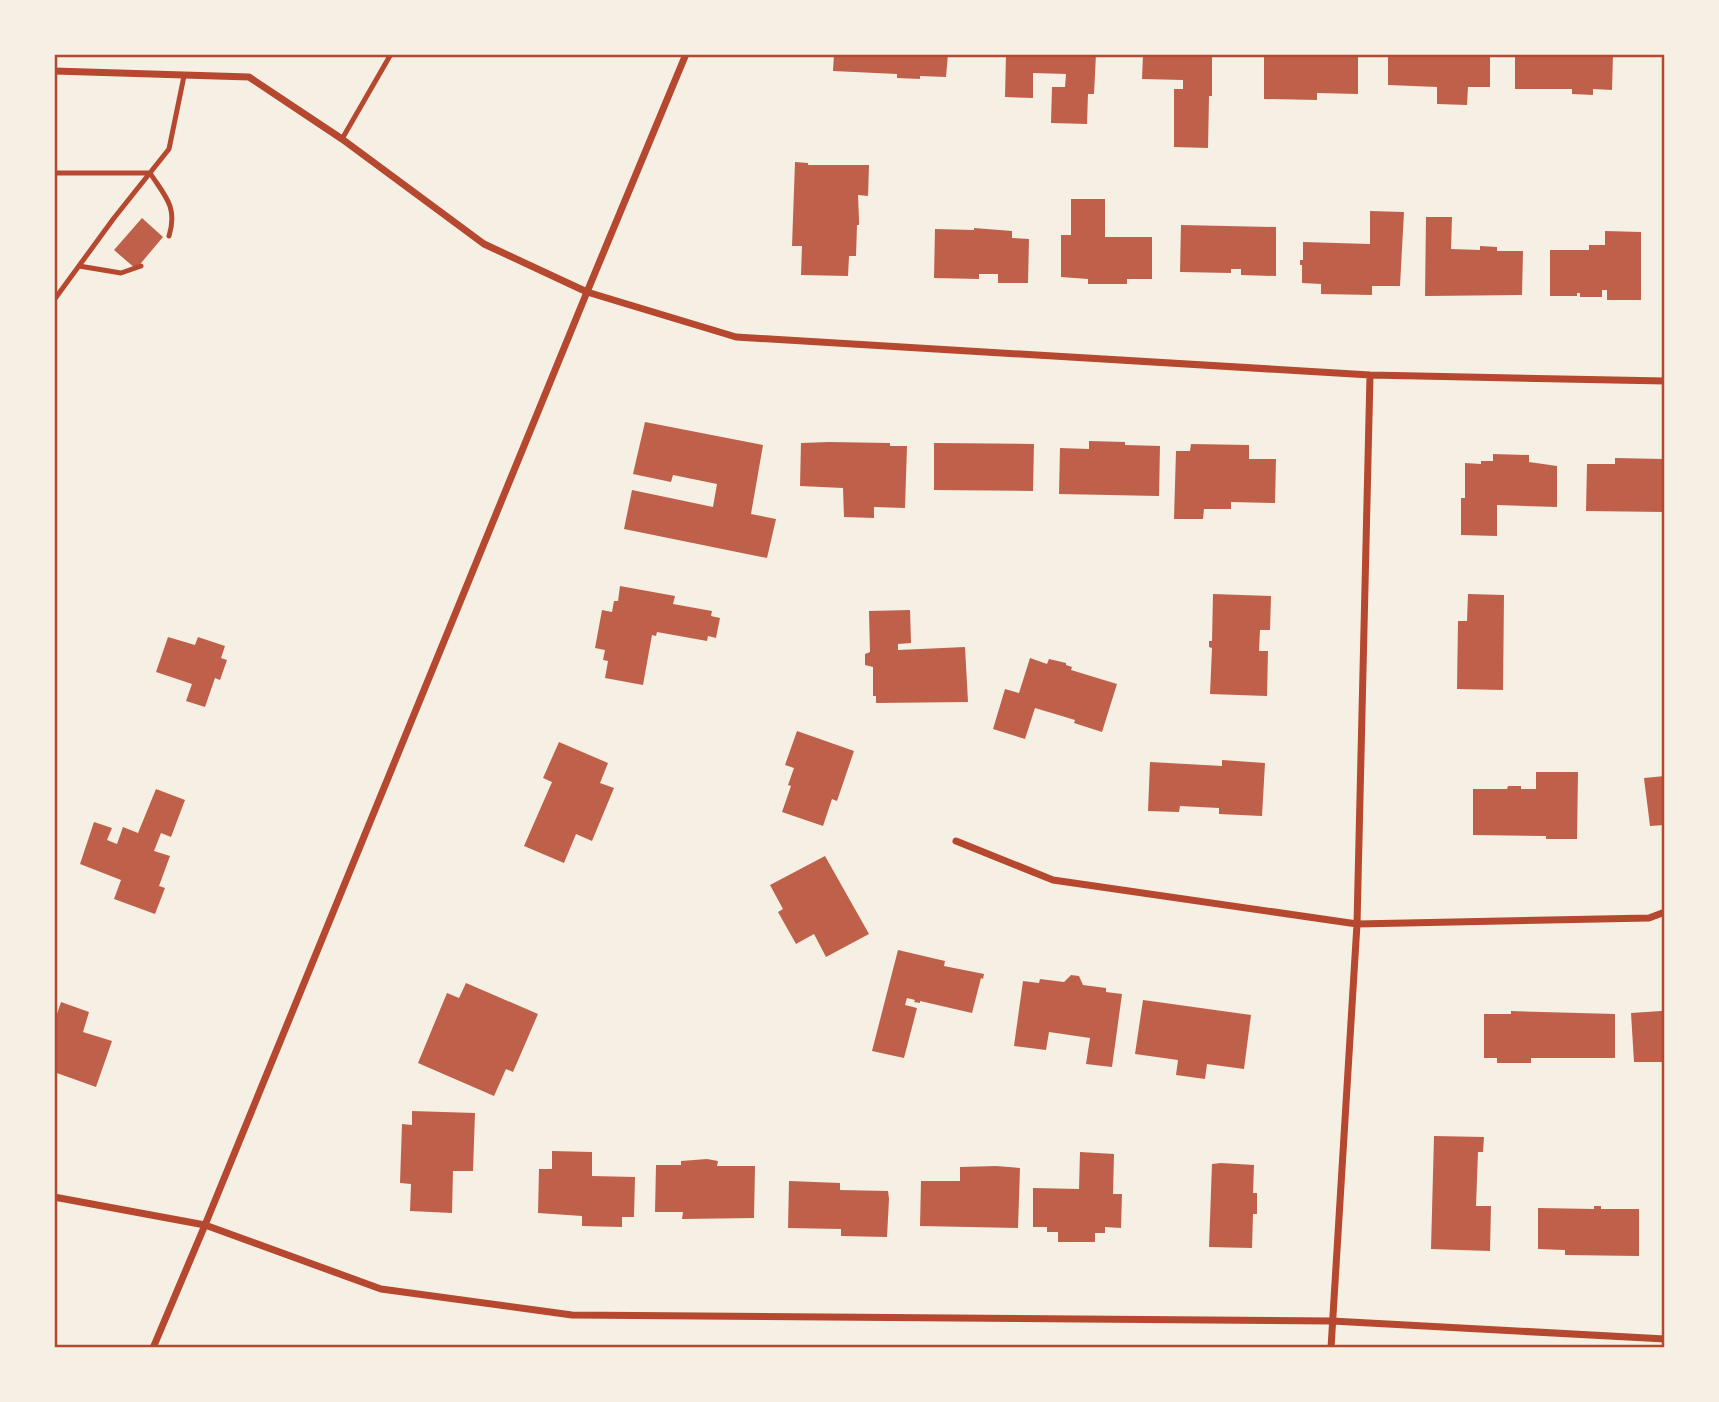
<svg xmlns="http://www.w3.org/2000/svg" width="1719" height="1402" font-family="Literata,serif">
  <style>
    .building { fill: #bf614a }
    .lines { fill: none; stroke-linecap: round; stroke-linejoin: round }
    .service { stroke: #b5482f; stroke-width: 5 }
    .minor { stroke: #b5482f; stroke-width: 7 }
    .neatline { fill: none; stroke: #b5482f; stroke-width: 2.5 }
  </style>
  <rect width="100%" height="100%" fill="#f6efe4"/>
  <path class="building" d="M834,54h114l-2,23 -26,-1v3l-23,-1v-4l-64,-3z
    M1006,54h90l-2,40h-6l-1,30 -36,-1 1,-36h13l1,-13 -33,-1v25l-28,-1z
    M1143,54h69v42h-3l-1,52 -34,-1v-58h9v-9l-41,-1z
    M1264,54h94v40l-41,-1v7l-53,-1z
    M1388,54h102v33h-22l-1,18 -30,-1v-17l-49,-2z
    M1515,54h98l-1,36 -19,-1v6l-21,-1v-5h-57z
    M795,162l13,1v2h61l-1,31 -10,-1 1,25v5h-2l-1,31h-7l-1,20 -47,-1 1,-29h-10z
    M1071,199h34v38h47v42h-25v5h-39v-5l-27,-2v-42h10z
    M1370,211l34,1 -4,74h-28v9l-51,-1v-10l-19,-1v-18h-2v-5h3v-18l67,2z
    M1426,217h26l-1,32 29,1v-4l17,1v4h26l-1,44 -97,1z
    M142,218l21,19 -27,32 -22,-19z
    M1181,225l95,2v49l-35,-1v-6h-10v4l-51,-1z
    M974,228l38,3v7l17,1 -1,44h-30v-9h-19v5l-45,-1 1,-49 39,1z
    M1605,231l36,1v68h-34v-10h-5v7h-22v-4h-3v3h-27v-46h39v-5h16z
    M645,422l118,23 -12,69 25,5 -9,39 -143,-29 8,-39 81,17 4,-23 -44,-9 -2,7 -38,-8z
    M1089,441l36,1v3l35,1 -1,50 -100,-2 1,-46 29,1z
    M829,442l61,1v3h17l-2,62 -31,-1v11l-30,-1 -1,-29 -43,-2 1,-43z
    M934,443l100,1 -1,47 -99,-1z
    M1191,444l58,1v14h27l-1,44 -44,-1v7h-27l-1,10h-29l2,-68h14z
    M1493,454l36,1v7l28,4v41l-60,-2v31l-36,-1v-37h4v-35l16,1v-3h12z
    M1615,458l48,1 2,53 -79,-1 1,-47h28z
    M620,586l55,10 -2,8 39,7 -1,5 9,2 -4,20 -8,-2 -1,5 -50,-9 -1,4 -4,-1 -9,50 -38,-7 3,-17 -5,-1 2,-10 -10,-2 7,-38 10,2 2,-11h4z
    M1213,594l58,2 -1,34h-10l-1,21h9l-1,45 -57,-2 2,-46 -3,-1v-6h3z
    M1468,594l36,1 -1,95 -46,-1 1,-68h9z
    M910,610l1,33 -13,1v6l67,-3 3,55 -92,1v-7h-3v-29l-8,-2v-11l5,-2 -1,-41z
    M168,637l27,8 3,-8 27,9 -4,12 6,2 -7,20 -5,-2 -10,29 -19,-6 6,-17 -36,-12z
    M1030,658l17,6 2,-5 17,4v2l6,2 -1,3 46,14 -15,48 -28,-9 1,-3 -40,-12 -10,31 -32,-10 12,-40 14,4z
    M797,731l57,20 -17,50 -5,-2 -9,27 -41,-14 9,-26 -3,-1 6,-17 -9,-3z
    M559,742l49,21 -8,20 14,5 -22,53 -16,-7 -12,29 -40,-17 28,-64 -9,-4z
    M1222,760l43,3 -3,53 -43,-2v-6l-39,-2 -1,6 -31,-1 2,-49 72,4z
    M1536,772h42l-1,67h-31v-3l-73,-1v-46h34l1,-3h13v3h15z
    M1665,776v49l-15,1 -6,-48z
    M156,789l29,11 -14,37 -10,-4 -7,18 16,5 -11,30 6,2 -10,26 -41,-15 7,-19 -41,-16 14,-42 18,6 -5,12 10,4 6,-17 15,6z
    M825,856l44,78 -43,23 -12,-23 -18,10 -18,-32 5,-3 -13,-24z
    M898,950l47,11 -1,5 40,8 -1,5 -2,-1 -9,35 -52,-12v2l-6,-1 1,-2 -8,-2 -2,7 12,3 -13,50 -32,-7z
    M1071,975l8,1 4,9 23,3v4l16,2 -10,73 -26,-3 4,-26 -41,-6 -3,18 -32,-4 9,-65 16,2 1,-4 24,3z
    M466,983l72,31 -25,58 -7,-3 -12,27 -76,-33 29,-70 12,5z
    M1143,1000l108,15 -7,54 -37,-5 -2,15 -29,-4 2,-15 -43,-6z
    M61,1002l28,10 -6,20 29,9 -16,46 -42,-15v-58h3z
    M1511,1011l104,3v44h-84v5h-34v-5h-13v-44h27z
    M1661,1011h4v51h-31l-3,-49z
    M412,1111l63,2 -2,58h-20l-1,42 -42,-2 1,-27 -11,-1 2,-59 10,1z
    M1434,1136l50,1 -1,15h-5l-2,54h15l-1,45 -59,-2z
    M552,1151l40,1v24l43,1 -1,40h-12v10l-40,-1v-10l-44,-3 1,-44h13z
    M1080,1152l34,2 -1,40h9l-1,34 -16,-1v6h-10v9h-37v-10h-11v-5h-14v-39l46,1z
    M707,1159l11,2 -1,5h38l-1,52 -72,1 1,-7h-28l1,-47h25v-4z
    M1221,1163l33,2 -1,28h4v21h-4l-1,34 -43,-1 3,-83z
    M996,1166l24,2 -2,60 -98,-2 1,-45h39v-14z
    M789,1181l51,2v7l48,1 1,8 -2,38 -46,-1v-7l-53,-1z
    M1594,1206h7v3h38v47l-74,-1v-5l-27,-1v-41l56,1z"/>
  <g class="lines">
    <path class="service" d="M342,139l49,-85
      M54,173h96c15,23 28,34 19,63
      M79,266l42,7 20,-7
      M54,300l60,-82 55,-69 15,-73"/>
    <path class="minor" d="M54,71l195,6 93,62 142,105 103,48 149,45 634,38 295,6
      M956,841l97,39 304,44 292,-6 16,-6
      M54,1197l151,28 176,64 191,26 760,6 333,18
      M153,1348l52,-123 382,-933 99,-238
      M1331,1348l26,-424 13,-549"/>
  </g>
  <rect width="1719" height="1402" fill="none" stroke="#f6efe4" stroke-width="112"/>
  <rect x="56" y="56" width="1607" height="1290" class="neatline"/>
</svg>
